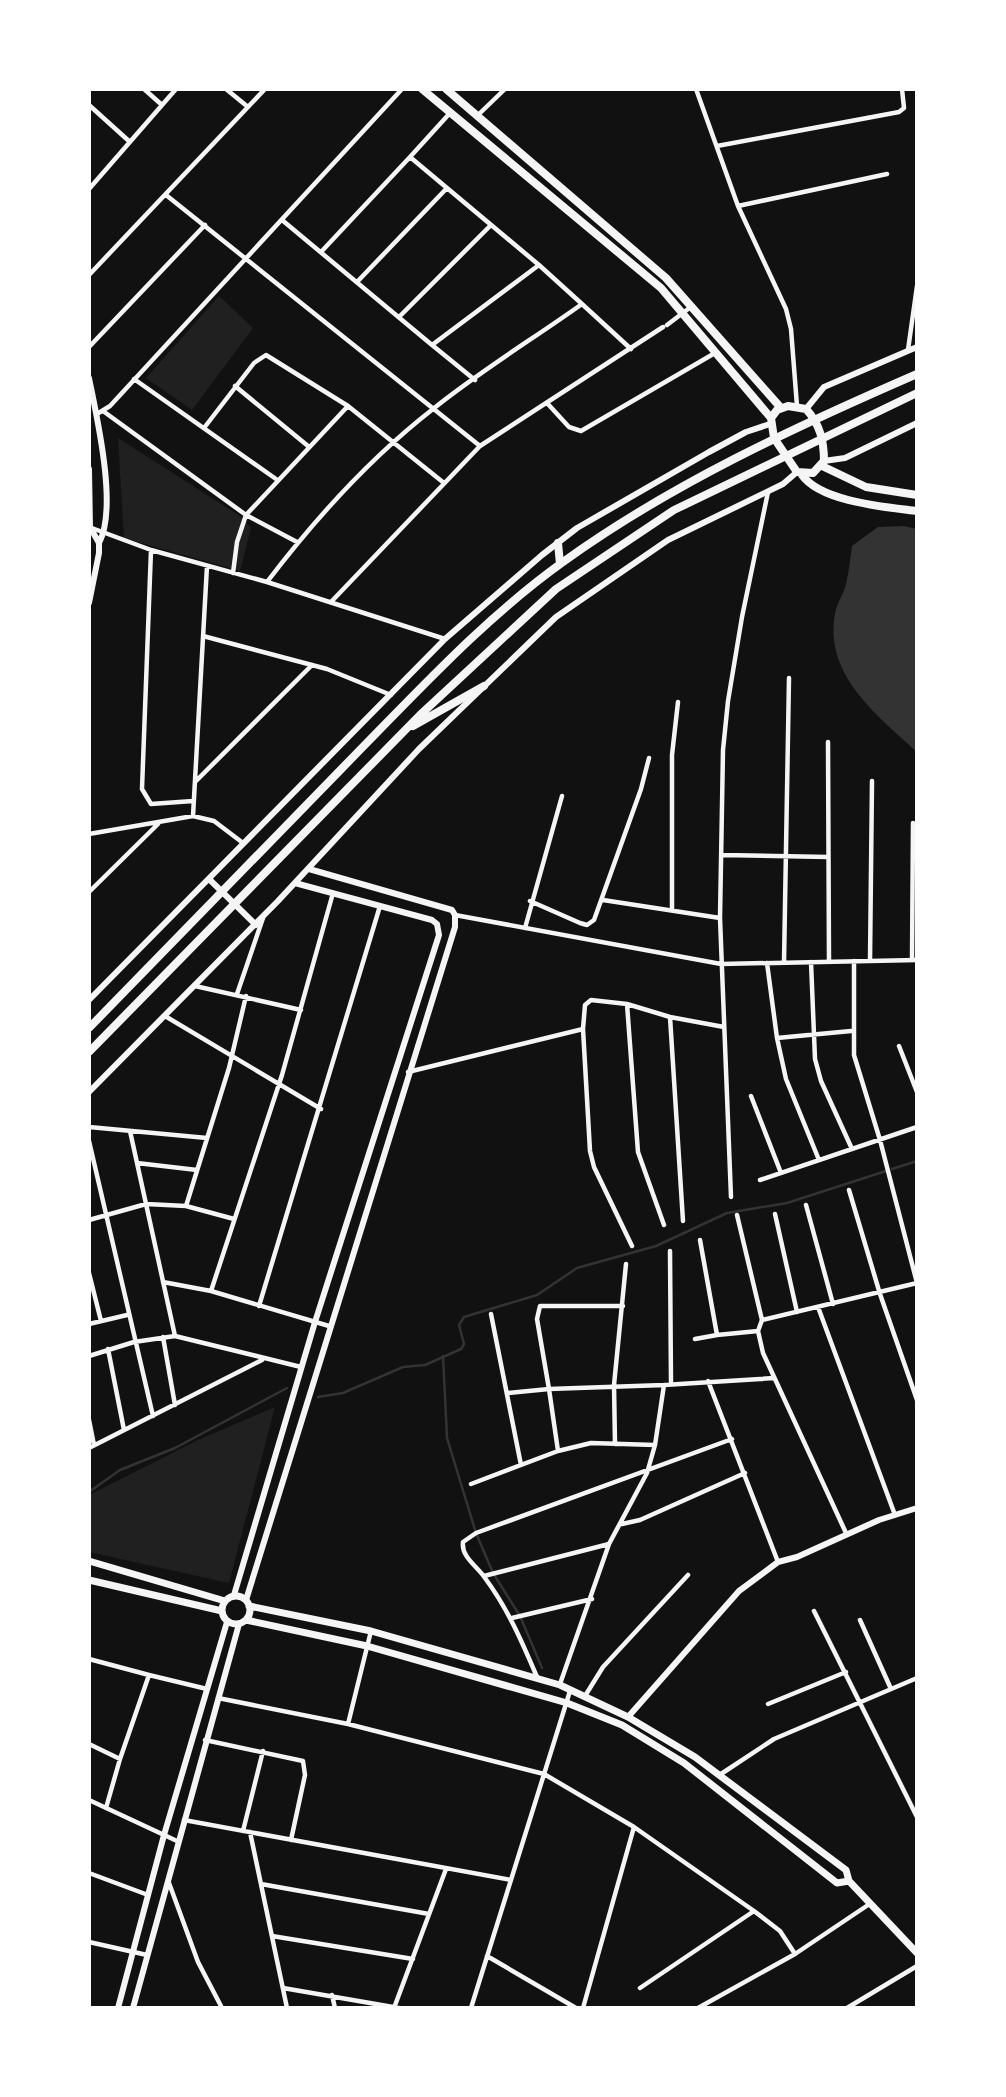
<svg xmlns="http://www.w3.org/2000/svg" width="1006" height="2097" font-family="'Fira Sans',sans-serif">
  <style>
    .green { fill: #202020 }
    .water { fill: #333 }
    .lines { fill: none; stroke-linecap: round; stroke-linejoin: round }
    .stream { stroke: #333; stroke-width: 2.5 }
    .minor { stroke: #f5f5f5; stroke-width: 4.5 }
    .tertiary { stroke: #f5f5f5; stroke-width: 6 }
    .secondary { stroke: #f5f5f5; stroke-width: 7 }
    .primary { stroke: #f5f5f5; stroke-width: 8 }
    .trunk { stroke: #f5f5f5; stroke-width: 8 }
  </style>
  <rect width="100%" height="100%" fill="#111"/>
  <path class="green" d="M219,296l34,32 -61,82 -46,-32z
    M118,438l125,80 8,10 -11,43 -116,-33z
    M275,1407l-46,176 -140,-31v-57l109,-55z"/>
  <path class="water" d="M903,526l14,3v223c-41,-38 -96,-79 -81,-143 3,-9 8,-16 10,-25 3,-12 4,-25 6,-38l26,-19z"/>
  <g class="lines">
    <path class="stream" d="M892,1169l25,-8
      M443,1356l4,82 29,95 17,40 27,43 22,52
      M318,1397l25,-4 60,-26 22,-2 36,-16 3,-5 -5,-19 5,-8 73,-22 40,-27 79,-22 71,-33 60,-10 99,-32
      M89,1492l31,-22 55,-22 112,-60"/>
    <path class="minor" d="M144,89l18,16
      M226,89l22,18
      M696,89l42,117 48,103 5,20 6,77
      M89,105l41,37
      M450,113l-40,44 129,108
      M478,115l27,-26
      M717,146l182,-34 5,-4 -2,-19
      M89,189l87,-100
      M166,195l314,251 183,-119
      M738,206l149,-32
      M282,220l150,125
      M321,252l89,-95
      M89,275l176,-186
      M357,282l90,-94
      M399,317l92,-92
      M667,325l25,-19
      M89,347l116,-122
      M908,350l9,-64
      M134,379l142,100
      M475,380l-43,-35 107,-80 43,39
      M235,386l73,60
      M547,403l22,24 12,4 134,-78
      M103,411l143,104 -9,27 -4,31
      M97,414l13,-8 292,-317
      M204,428l50,-65 12,-8 82,51 96,77
      M89,527l62,23 116,32 178,57
      M297,542l-51,-27 102,-109
      M151,550l-9,239 9,15 42,-3
      M267,582c48,-63 103,-124 166,-173 47,-38 100,-70 149,-105l49,45
      M331,602l149,-156
      M203,636l124,33 64,26
      M828,742l1,220
      M195,782l117,-117
      M193,816l14,-250
      M89,834l104,-18 21,5 29,22
      M722,855l106,2
      M89,892l69,-68
      M603,900l117,18
      M530,901l50,22 7,2 7,-5 47,-131 8,-31
      M672,910v-155l6,-53
      M455,915l266,49 196,-4
      M525,928l37,-132
      M912,960l1,-137
      M854,961v94l26,85 37,143
      M870,961l2,-180
      M811,962l4,97 6,22 31,68
      M767,963l10,75 9,41 33,81
      M784,963l5,-285
      M195,986l106,24
      M237,994l26,-76
      M627,1004l11,148 26,73
      M165,1016l156,93
      M670,1017l13,204
      M777,1038l74,-7
      M899,1046l18,46
      M408,1072l175,-43
      M751,1096l30,77
      M89,1127l118,11
      M130,1131l45,205
      M89,1141l64,275
      M137,1163l60,7
      M760,1180l157,-53
      M849,1190l31,104 37,106
      M731,1197l-11,-279 3,-168 5,-49 14,-84 26,-125
      M806,1205l27,99
      M186,1206l48,13
      M775,1214l22,98
      M737,1215l25,105 -4,11 5,22 83,180
      M89,1220l57,-16 40,2 43,-138 17,-72
      M632,1246l-38,-79 -4,-16 -7,-122 2,-24 6,-5 36,4 43,13 54,10
      M670,1251l1,132
      M89,1273l12,48
      M163,1282l48,9
      M259,1306l121,-400
      M623,1306h-83l-3,13 12,70 115,-4
      M818,1307l77,208
      M491,1314l30,151
      M762,1320l155,-37
      M89,1324l38,-9
      M329,1326l-118,-35 71,-216 51,-182
      M717,1335l41,-4
      M163,1337l12,68
      M695,1339l22,-4 -17,-95
      M108,1349l16,81
      M89,1356l45,-14 41,-6 126,31
      M708,1381l70,181
      M508,1393l41,-4 9,62 33,-8 64,2
      M89,1420l5,25
      M615,1444l-1,-59 12,-121
      M89,1448l173,-88
      M471,1484l87,-33
      M622,1524l18,-4 105,-47
      M484,1576l125,-32
      M814,1611l103,206
      M512,1618l80,-19
      M860,1620l31,69
      M89,1659l60,16 -29,84 -31,-15
      M149,1675l58,14
      M537,1677c-15,-35 -29,-68 -52,-99 -8,-12 -24,-21 -22,-36l13,-9 256,-94
      M560,1684l49,-140 38,-71 8,-28 9,-60 110,-7
      M585,1696l18,-29 85,-92
      M218,1698l130,26 196,50 90,53 120,84 26,20 15,23
      M768,1704l78,-32
      M348,1724l23,-93
      M205,1740l98,21 2,14 -14,65
      M721,1774l53,-35 143,-61
      M89,1800l88,41
      M106,1808l14,-49
      M184,1820l327,60
      M243,1831l20,-80
      M250,1832l37,176
      M89,1873l59,22
      M169,1883l29,79 24,46
      M261,1884l168,30
      M272,1936l141,23
      M89,1942l58,13
      M487,1956l89,52
      M283,1988l116,20
      M640,1988l114,-77
      M332,1995l3,13
      M394,2008l52,-139
      M471,2008l99,-317
      M583,2008l51,-181
      M698,2008l97,-54 76,-51
      M847,2008l70,-42"/>
    <path class="tertiary" d="M89,378c8,40 29,130 10,165
      M806,409l18,-22 93,-40
      M824,461l21,-3 72,-35
      M89,469l1,58 9,16v10l-10,50
      M209,879l47,46
      M89,1000l356,-361 97,-84 35,-27 132,-76 37,-20 24,-8
      M89,1092l189,-191 141,-152 137,-132 112,-77 115,-56 14,-12
      M234,1595l81,-273 124,-387 -2,-11 -5,-4 -137,-37
      M246,1600l209,-673v-12l-3,-5 -143,-41
      M628,1717l111,-126 39,-29 19,-5 82,-37 38,-12
      M118,2008l46,-173 63,-213
      M133,2008l106,-384"/>
    <path class="secondary" d="M89,1561l136,40
      M89,1580l133,31
      M222 1610a14 14 0 1 1 28 0a14 14 0 1 1-28 0Z
      M249,1606l122,25 189,54 68,32 67,40 151,113 3,11 68,72
      M246,1620l121,26 200,57 55,22 62,38 153,120 12,-2"/>
    <path class="primary" d="M422,89l239,199 110,130
      M446,89l220,189 115,130
      M788,406l18,3c14,15 18,32 18,52l-11,12 -16,-1 -23,-34 -3,-20 6,-8z
      M822,466l44,21 51,8
      M802,475c19,27 84,32 115,36"/>
    <path class="trunk" d="M558,543l2,21
      M413,726l71,-40
      M89,1028c89,-91 177,-182 266,-273 65,-66 131,-138 208,-193 108,-78 232,-135 354,-188
      M89,1052l331,-337 136,-126 118,-79 243,-117"/>
  </g>
  <rect width="1006" height="2097" fill="none" stroke="#ffffff" stroke-width="182"/>
</svg>
